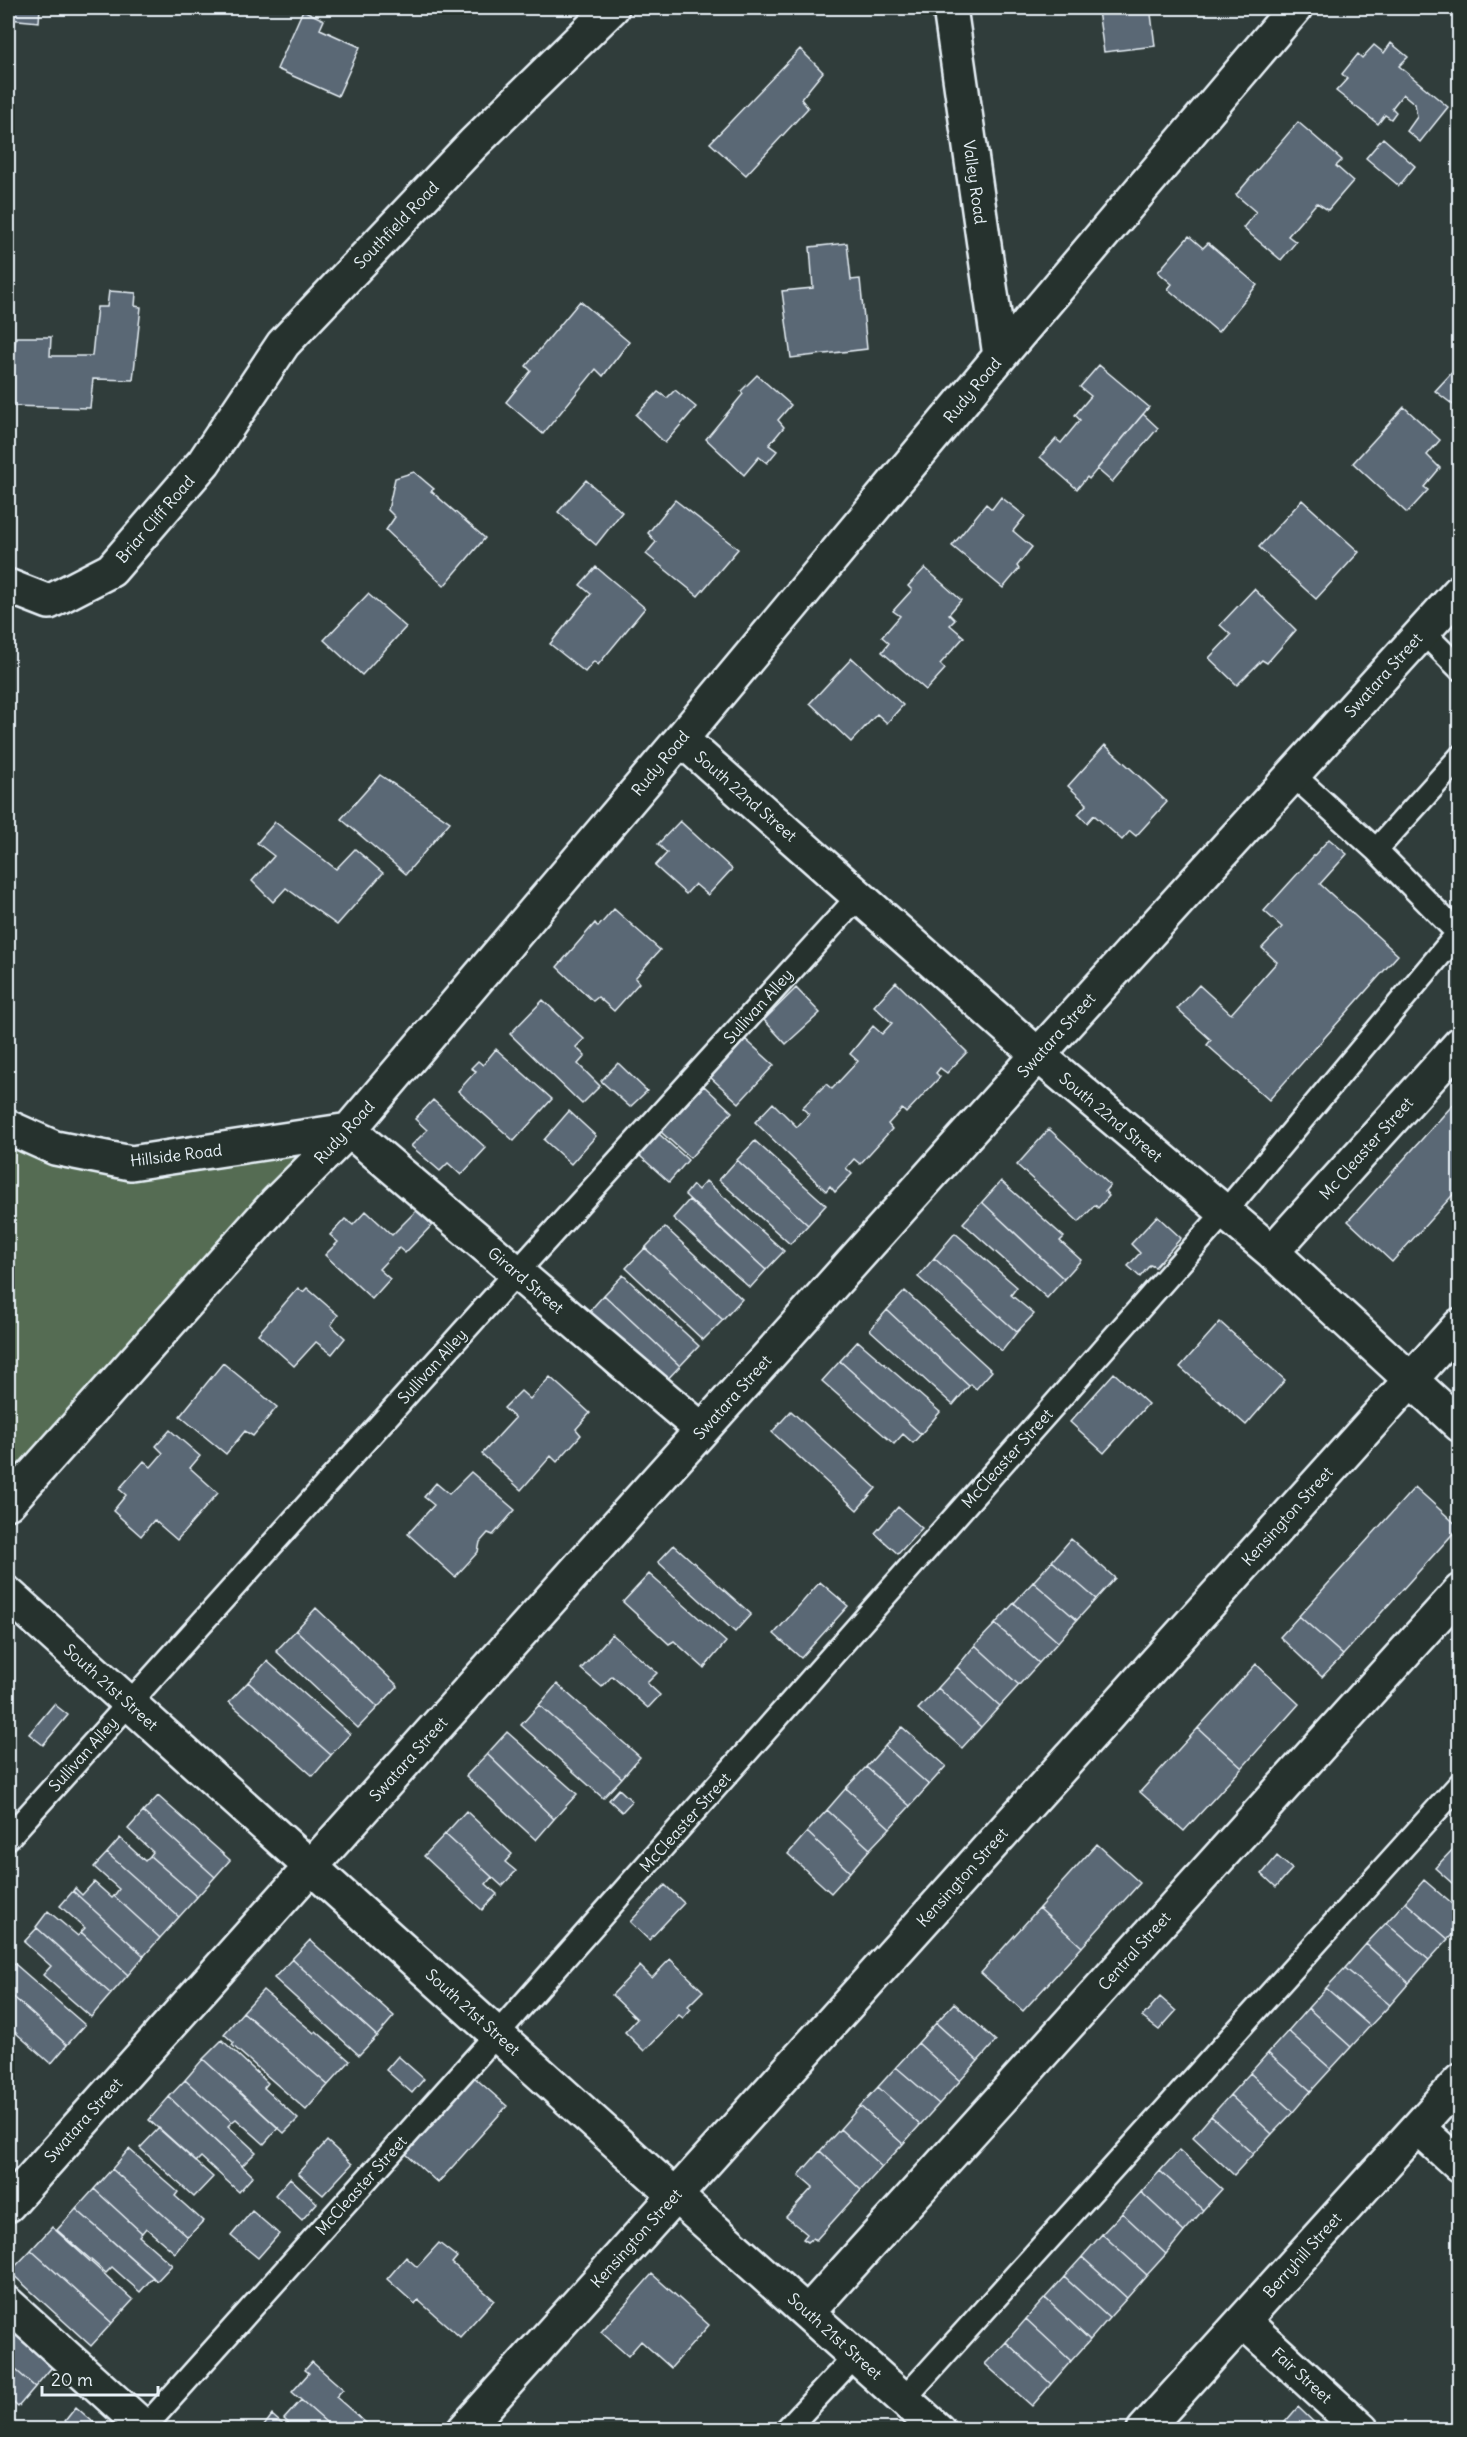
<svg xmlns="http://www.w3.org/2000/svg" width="1467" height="2437" font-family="Delius,sans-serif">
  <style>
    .green { fill: #546c52; stroke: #9eaea5; stroke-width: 1.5 }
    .building { fill: #5a6774; stroke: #e8f1f8; stroke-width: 1.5 }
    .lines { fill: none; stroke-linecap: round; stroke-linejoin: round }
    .service-casing { stroke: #e8f1f8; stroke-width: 27 }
    .minor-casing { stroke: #e8f1f8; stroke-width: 38 }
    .service { stroke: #26332d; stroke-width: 22 }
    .minor { stroke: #26332d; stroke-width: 33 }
    .labels { text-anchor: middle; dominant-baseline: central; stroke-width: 4.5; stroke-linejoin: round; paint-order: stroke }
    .street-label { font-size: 16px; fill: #e8f1f8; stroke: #26332d }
  </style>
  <rect width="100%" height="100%" fill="#303d3b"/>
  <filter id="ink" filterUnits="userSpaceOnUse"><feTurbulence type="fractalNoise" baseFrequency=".0167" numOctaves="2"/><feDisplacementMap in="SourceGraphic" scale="12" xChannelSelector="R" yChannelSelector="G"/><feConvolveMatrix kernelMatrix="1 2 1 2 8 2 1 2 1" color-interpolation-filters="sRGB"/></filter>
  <g filter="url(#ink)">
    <path class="green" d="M8,1127l123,36 218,-33 -341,373z"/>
    <path class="building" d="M8,8h32l-1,14 -31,-3z
      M1070,8h96l1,3 -16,3 4,32 -51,6 -6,-41 -27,3z
      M303,10l21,10 -4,9 40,18 -22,49 -61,-27z
      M1391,43l17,14 -9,9 49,41 -28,35 -13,-11 10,-14 -2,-13 -12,-10 -11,14 4,4 -5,7 -6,-4 -7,9 -42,-33 11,-12 -5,-5 16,-20 4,4 12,-13 10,8z
      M800,49l23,23 -22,27 7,9 -62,67 -36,-32z
      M1298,122l44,38 -6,6 17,15 -25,29 -11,-7 -3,3 -26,30 8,6 -15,18 -38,-32 13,-16 -20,-17z
      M1383,138l32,28 -16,20 -33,-28z
      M1189,236l14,12 5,-5 49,42 -39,47 -50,-43 4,-5 -14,-12z
      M847,243l4,37 9,-1 7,70 -76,9 -9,-67 31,-3 -3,-41z
      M109,291l27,2 -1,13 6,1 -8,73 -40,-1 -3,29 -82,-2v-50l6,-1 2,-18h35l-1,19h42l5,-49h10z
      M580,301l49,41 -26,34 -7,-7 -53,65 -37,-32 25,-31 -5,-5z
      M1460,364v46l-25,-19z
      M1099,365l50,42 -60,72 -2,-2 -10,12 -37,-32 16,-18 5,4 19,-23 -5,-5 16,-19 -11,-9z
      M757,375l34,30 -13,15 6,7 -15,18 8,6 -10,12 -8,-6 -15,18 -38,-36 37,-45 -2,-3z
      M675,390l21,17 -31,36 -29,-28 22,-23 9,6z
      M1404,407l36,33 -13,15 13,13 -16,19 4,3 -21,23 -54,-50z
      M1143,414l15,14 -46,54 -15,-13z
      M414,472l20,17 -3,2 54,47 -41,48 -58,-56 9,-13 -7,-7 7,-32z
      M586,480l36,32 -26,33 -38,-33z
      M1001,497l24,19 -12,15 19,16 -15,19 2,3 -16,19 -51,-42 34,-42 6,5z
      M675,500l63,49 -40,47 -52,-42 10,-12 -8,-9z
      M1302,500l57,52 -43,47 -57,-52z
      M596,567l49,41 -47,57 -4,-4 -9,11 -35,-28 41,-50 -11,-9z
      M925,568l36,32 -12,14 6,6 -5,5 14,12 -24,27 5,5 -19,21 -44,-38 7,-9 -7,-6 18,-21 -7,-5 19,-21 -4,-4z
      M1254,589l42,41 -29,33 -5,-3 -25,25 -28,-27 22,-23 -11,-10z
      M368,594l38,33 -44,48 -38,-35z
      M852,658l51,47 -16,18 -10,-9 -26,28 -41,-39z
      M1105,745l62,57 -31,34 -6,-5 -8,9 -28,-25 -7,8 -9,-9 9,-10 -19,-18z
      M380,775l70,47 -44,52 -65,-55z
      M680,821l52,48 -24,26 -13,-11 -9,10 -31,-28 12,-13 -9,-9z
      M275,822l61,47 19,-20 28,24 -46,52 -51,-37 -13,14 -21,-21 22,-25 -17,-13z
      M1329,839l18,15 -27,30 78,71 -129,145 -62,-55 4,-5 -34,-31 22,-24 32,29 46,-52 -15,-14 20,-21 -18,-16z
      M614,909l46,41 -25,28 4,5 -25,28 -16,-14 -5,4 -36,-34 38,-44 3,4z
      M896,982l71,70 -20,21 -7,-5 -4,5 4,4 -34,36 -4,-4 -14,15 4,5 -32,35 -6,-5 -8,9 6,6 -17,18 -5,-6 -4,5 -71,-69 18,-19 24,24 12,-13 -7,-6 24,-24 6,5 26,-28 -8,-7 23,-28 9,8 10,-11 -18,-17z
      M796,988l24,25 -34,31 -22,-24z
      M543,1000l41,39 -8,8 9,9 -7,8 22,22 -18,18 -72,-70z
      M745,1039l29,26 -35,38 -29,-26z
      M496,1049l56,50 -38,42 -56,-50 18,-20 -5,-3 7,-7 5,4z
      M618,1063l29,28 -17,16 -29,-26z
      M704,1086l28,26 -42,46 -29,-26z
      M1460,1097v90l-68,75 -44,-41z
      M433,1100l53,48 -25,27 -13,-12 -8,8 -29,-25 16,-16 -12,-11z
      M569,1111l27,25 -25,28 -27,-24z
      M1049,1129l61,56 -5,6 4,5 -11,12 -3,-3 -16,17 -62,-57z
      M659,1134l29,26 -19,22 -29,-26z
      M755,1141l71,64 -18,20 -71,-65z
      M737,1160l71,65 -18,19 -71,-64z
      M706,1181l78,70 -18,19 -81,-75 8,-10 5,5z
      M1001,1181l63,56 -4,4 21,19 -17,19 -82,-77z
      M689,1200l77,70 -16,18 -77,-70z
      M982,1202l82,77 -17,19 -84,-75z
      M417,1210l15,15 -27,28 -6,-5 -20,21 11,10 -18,20 -47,-44 13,-13 -8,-7 15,-16 8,6 13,-14 26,24z
      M1157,1216l24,22 -26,29 -5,-2 -10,12 -12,-11 12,-13 -9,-9z
      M665,1227l77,72 -19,21 -78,-72z
      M955,1233l62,54 -6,8 23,19 -17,18 -83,-74z
      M645,1248l78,72 -20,20 -77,-72z
      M934,1258l83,74 -15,19 -84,-74z
      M623,1275l76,71 -19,20 -76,-71z
      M298,1288l5,4 4,-4 31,27 -7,10 14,13 -13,16 -16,-12 -22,24 -36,-32z
      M905,1291l87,80 -16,18 -5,-5 -2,2 -82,-76z
      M604,1295l76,71 -19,20 -75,-71z
      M887,1310l82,76 -16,19 -83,-75z
      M1220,1322l65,58 -39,45 -66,-58z
      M858,1341l82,71 -19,22 -81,-73z
      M840,1361l81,73 -8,9 -10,-9 -9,10 -72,-63z
      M223,1363l54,44 -24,29 -8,-5 -19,23 -46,-38z
      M1114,1373l34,31 -44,49 -34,-31z
      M550,1377l40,36 -14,16 5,6 -24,27 -6,-6 -30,34 -39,-36 33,-36 -11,-10 17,-17 9,8z
      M791,1411l85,77 -19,22 -85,-78z
      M170,1430l30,26 -10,12 28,25 -41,47 -23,-20 -13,16 -28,-25 13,-16 -7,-6 25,-28 7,6 12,-14 -7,-7z
      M471,1472l44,38 -22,25 -5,-2 -8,9 -2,10 -23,25 -47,-43 26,-29 -10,-8 12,-14 13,11z
      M1415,1487l44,40 -116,128 -44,-39z
      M898,1507l24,21 -24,26 -23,-21z
      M1071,1539l44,39 -19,21 -44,-38z
      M674,1545l77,69 -16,18 -77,-70z
      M1052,1561l44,38 -19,21 -44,-38z
      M649,1574l77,68 -22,26 -30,-27 -5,3 -46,-42z
      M820,1582l28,24 -47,52 -27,-24z
      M1033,1582l44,38 -19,22 -44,-39z
      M1014,1603l44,39 -19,21 -44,-39z
      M316,1608l82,78 -20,21 -82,-77z
      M1299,1616l44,39 -21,22 -42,-40z
      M995,1624l44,39 -20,22 -44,-40z
      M296,1630l82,77 -20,21 -82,-77z
      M612,1634l45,39 -10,10 13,12 -12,13 -36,-32 -10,11 -21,-18z
      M975,1645l44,40 -19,21 -43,-39z
      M267,1661l83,73 -19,21 -83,-73z
      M1256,1664l43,40 -57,64 -44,-40z
      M957,1667l43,39 -19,21 -43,-39z
      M248,1682l83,73 -18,21 -84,-74z
      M557,1684l83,73 -18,21 -83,-73z
      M938,1688l43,39 -19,21 -44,-39z
      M54,1704l14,11 -25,30 -14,-11z
      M539,1705l83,73 -19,20 -82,-73z
      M902,1727l44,39 -17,19 -44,-39z
      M1198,1728l44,40 -58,63 -44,-39z
      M507,1732l70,62 -23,25 -67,-65z
      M885,1746l44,39 -19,21 -44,-39z
      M487,1754l67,65 -18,21 -70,-64z
      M866,1767l44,39 -20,22 -44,-40z
      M846,1788l44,40 -20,21 -43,-39z
      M619,1789l13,12 -10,11 -13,-12z
      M158,1796l72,64 -15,17 -72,-65z
      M827,1810l43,39 -20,23 -43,-40z
      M466,1811l46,43 -7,8 11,9 -14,15 -57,-52z
      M143,1812l72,65 -18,20 -47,-41 3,-4 -25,-23z
      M807,1832l43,40 -19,21 -43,-39z
      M445,1834l47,43 -6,7 11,10 -15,16 -58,-54z
      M120,1838l25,23 5,-5 47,41 -18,20 -72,-64z
      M1097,1844l43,39 -58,64 -43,-39z
      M1455,1847l5,4v39l-25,-22z
      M107,1853l72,64 -19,21 -46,-42 5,-7 -25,-22z
      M1277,1856l15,13 -16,18 -14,-13z
      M1424,1880l36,31v16l-12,12 -43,-37z
      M94,1882l18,16 2,-2 46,42 -16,18 -71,-65 2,-3 7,7z
      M665,1885l19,18 -35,37 -19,-18z
      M73,1891l71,65 -16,19 -47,-43 4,-4 -25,-22z
      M1405,1902l43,37 -19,21 -43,-37z
      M1039,1908l43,39 -59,64 -42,-38z
      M48,1911l30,25 3,-4 47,43 -17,19 -75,-67z
      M1386,1923l43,37 -20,23 -43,-39z
      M37,1928l74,66 -20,23 -48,-42 8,-9 -27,-24z
      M310,1940l84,76 -17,20 -85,-77z
      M1366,1944l43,39 -19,22 -45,-37z
      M8,1958l77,67 -18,20 -59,-53z
      M292,1959l85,77 -18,19 -85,-77z
      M670,1959l33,32 -15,15 3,3 -8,9 -4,-3 -35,36 -19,-19 12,-13 -25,-24 28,-29 12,12z
      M1345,1968l45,37 -20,21 -44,-38z
      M1326,1988l44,38 -19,21 -43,-39z
      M263,1990l51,43 2,-2 34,30 -22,24 -85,-73z
      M8,1992l59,53 -16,19 -43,-38z
      M1160,1997l16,14 -17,19 -17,-13z
      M954,2003l42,38 -18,20 -42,-38z
      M1308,2008l43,39 -20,22 -43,-38z
      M243,2012l85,73 -22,25 -74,-65 2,-2 -10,-9z
      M936,2023l42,38 -18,20 -42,-38z
      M1288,2031l43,38 -20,22 -43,-38z
      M222,2040l46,43 -4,5 34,31 -14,14 -81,-74z
      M918,2043l42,38 -21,23 -43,-37z
      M1268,2053l43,38 -18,21 -43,-39z
      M398,2056l26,23 -12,14 -26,-23z
      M203,2059l75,69 -14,16 -28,-25 -4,3 -47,-42z
      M896,2067l43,37 -19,21 -42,-38z
      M1250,2073l43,39 -21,22 -42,-39z
      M474,2077l33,29 -69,77 -32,-29z
      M185,2080l47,42 -4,4 28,26 -14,14 -73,-69z
      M878,2087l42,38 -17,19 -43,-38z
      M1230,2095l42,39 -19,20 -42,-38z
      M169,2097l84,79 -14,16 -38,-35 -5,5 -47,-42z
      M860,2106l43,38 -21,23 -42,-38z
      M1211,2116l42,38 -19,21 -41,-38z
      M159,2128l54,49 -19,20 -54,-49z
      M840,2129l42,38 -21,23 -41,-39z
      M327,2141l25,23 -29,31 -25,-22z
      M129,2149l49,43 -3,4 28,25 -15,16 -76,-68z
      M1179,2150l43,39 -19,21 -43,-39z
      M820,2151l41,39 -45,50 -3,-2 -5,4 -5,-3 4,-5 -21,-17 27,-30 -14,-12z
      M112,2169l76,68 -13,16 -29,-25 -4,5 -48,-44z
      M1160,2171l43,39 -19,22 -43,-40z
      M290,2178l27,25 -15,17 -27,-25z
      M94,2189l48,44 -3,3 33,29 -15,16 -81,-72z
      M1141,2192l43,40 -18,22 -44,-41z
      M76,2209l77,68 -13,15 -28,-25 -6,6 -49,-43z
      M252,2211l27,23 -21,24 -27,-22z
      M1122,2213l44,41 -19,21 -45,-41z
      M52,2227l81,73 -21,23 -81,-73z
      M1102,2234l45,41 -20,23 -45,-41z
      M439,2243l18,14 -5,6 42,37 -34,37 -42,-37 -3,4 -28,-25 19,-22 11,10z
      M31,2250l81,73 -21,23 -81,-74z
      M1082,2257l45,41 -18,20 -45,-41z
      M652,2274l57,51 -38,43 -30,-27 -13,15 -27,-24z
      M1064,2277l45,41 -19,22 -45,-42z
      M1045,2298l45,42 -19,21 -45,-42z
      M1026,2319l45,42 -20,23 -45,-42z
      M8,2329l44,38 -17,20 -27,-24z
      M1006,2342l45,42 -19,22 -47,-42z
      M312,2362l31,27 -7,8 38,33h-39l-43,-38 17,-19 -4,-3z
      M8,2363l27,24 -17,20 -10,-9z
      M301,2400l34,30h-39l-12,-11z
      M76,2407l26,23h-27l-10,-9z
      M1298,2407l24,23h-44z
      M272,2415l17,15h-28z"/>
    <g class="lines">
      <defs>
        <path id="service" d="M1423,632l37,37
          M1293,775l83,75 84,-93
          M1376,850l82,83
          M8,1838l509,-566 342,-376
          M904,2399l556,-615
          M142,2430l355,-396 727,-821 236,-282
          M786,2430l70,-75"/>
        <path id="minor" d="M950,8l50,348
          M8,586l41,16 62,-32 93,-108 79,-118 190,-200 139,-136
          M681,739l357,316 234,197 188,173
          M8,1127l47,21 76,15 218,-33 353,300
          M1272,1252l188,-208
          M8,1503l268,-300 73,-73 332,-391 319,-383 295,-348
          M8,1594l667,601 263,235
          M1418,2128l42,38
          M8,2205l1030,-1150 422,-464
          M8,2304l139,126
          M808,2312l652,-721
          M1243,2321l119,109
          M464,2430l996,-1105
          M1144,2430l316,-349"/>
      </defs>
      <use href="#service" class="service-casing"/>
      <use href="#minor" class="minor-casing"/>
      <use href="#service" class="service"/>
      <use href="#minor" class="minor"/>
    </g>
  </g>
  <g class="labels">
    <g class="street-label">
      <text transform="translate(975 182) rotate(82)">Valley Road</text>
      <text transform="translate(396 225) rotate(-46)">Southfield Road</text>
      <text transform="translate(972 390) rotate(-50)">Rudy Road</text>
      <text transform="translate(155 519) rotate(-49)">Briar Cliff Road</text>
      <text transform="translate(1383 675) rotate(-48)">Swatara Street</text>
      <text transform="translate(660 763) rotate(-50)">Rudy Road</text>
      <text transform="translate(746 796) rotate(41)">South 22nd Street</text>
      <text transform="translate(758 1006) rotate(-48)">Sullivan Alley</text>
      <text transform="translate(1056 1035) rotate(-48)">Swatara Street</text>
      <text transform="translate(1111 1117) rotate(40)">South 22nd Street</text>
      <text transform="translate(344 1132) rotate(-47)">Rudy Road</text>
      <text transform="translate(1366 1148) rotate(-48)">Mc Cleaster Street</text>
      <text transform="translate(176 1155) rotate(-7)">Hillside Road</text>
      <text transform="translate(526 1280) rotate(40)">Girard Street</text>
      <text transform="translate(432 1366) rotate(-48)">Sullivan Alley</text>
      <text transform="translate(732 1397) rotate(-48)">Swatara Street</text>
      <text transform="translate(1007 1458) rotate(-48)">McCleaster Street</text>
      <text transform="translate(1287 1516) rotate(-48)">Kensington Street</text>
      <text transform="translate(111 1687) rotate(42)">South 21st Street</text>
      <text transform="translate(83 1754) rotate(-48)">Sullivan Alley</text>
      <text transform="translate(408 1759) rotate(-48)">Swatara Street</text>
      <text transform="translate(685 1822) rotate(-48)">McCleaster Street</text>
      <text transform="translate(962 1877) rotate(-48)">Kensington Street</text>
      <text transform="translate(1134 1951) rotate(-48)">Central Street</text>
      <text transform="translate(473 2012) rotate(42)">South 21st Street</text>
      <text transform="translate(83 2120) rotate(-48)">Swatara Street</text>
      <text transform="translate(361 2185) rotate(-48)">McCleaster Street</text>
      <text transform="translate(636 2238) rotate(-48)">Kensington Street</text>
      <text transform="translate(1302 2255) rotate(-48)">Berryhill Street</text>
      <text transform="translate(835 2336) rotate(42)">South 21st Street</text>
      <text transform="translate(1302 2375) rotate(42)">Fair Street</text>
    </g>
  </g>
  <rect width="1467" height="2437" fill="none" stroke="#26332d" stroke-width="30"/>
  <rect x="15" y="15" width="1437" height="2407" fill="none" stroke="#e8f1f8" stroke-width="2" filter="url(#ink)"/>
  <path d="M42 2386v9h116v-9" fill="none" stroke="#e8f1f8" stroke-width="3"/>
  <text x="51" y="2386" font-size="18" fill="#e8f1f8" stroke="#26332d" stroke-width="4.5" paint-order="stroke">20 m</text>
</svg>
